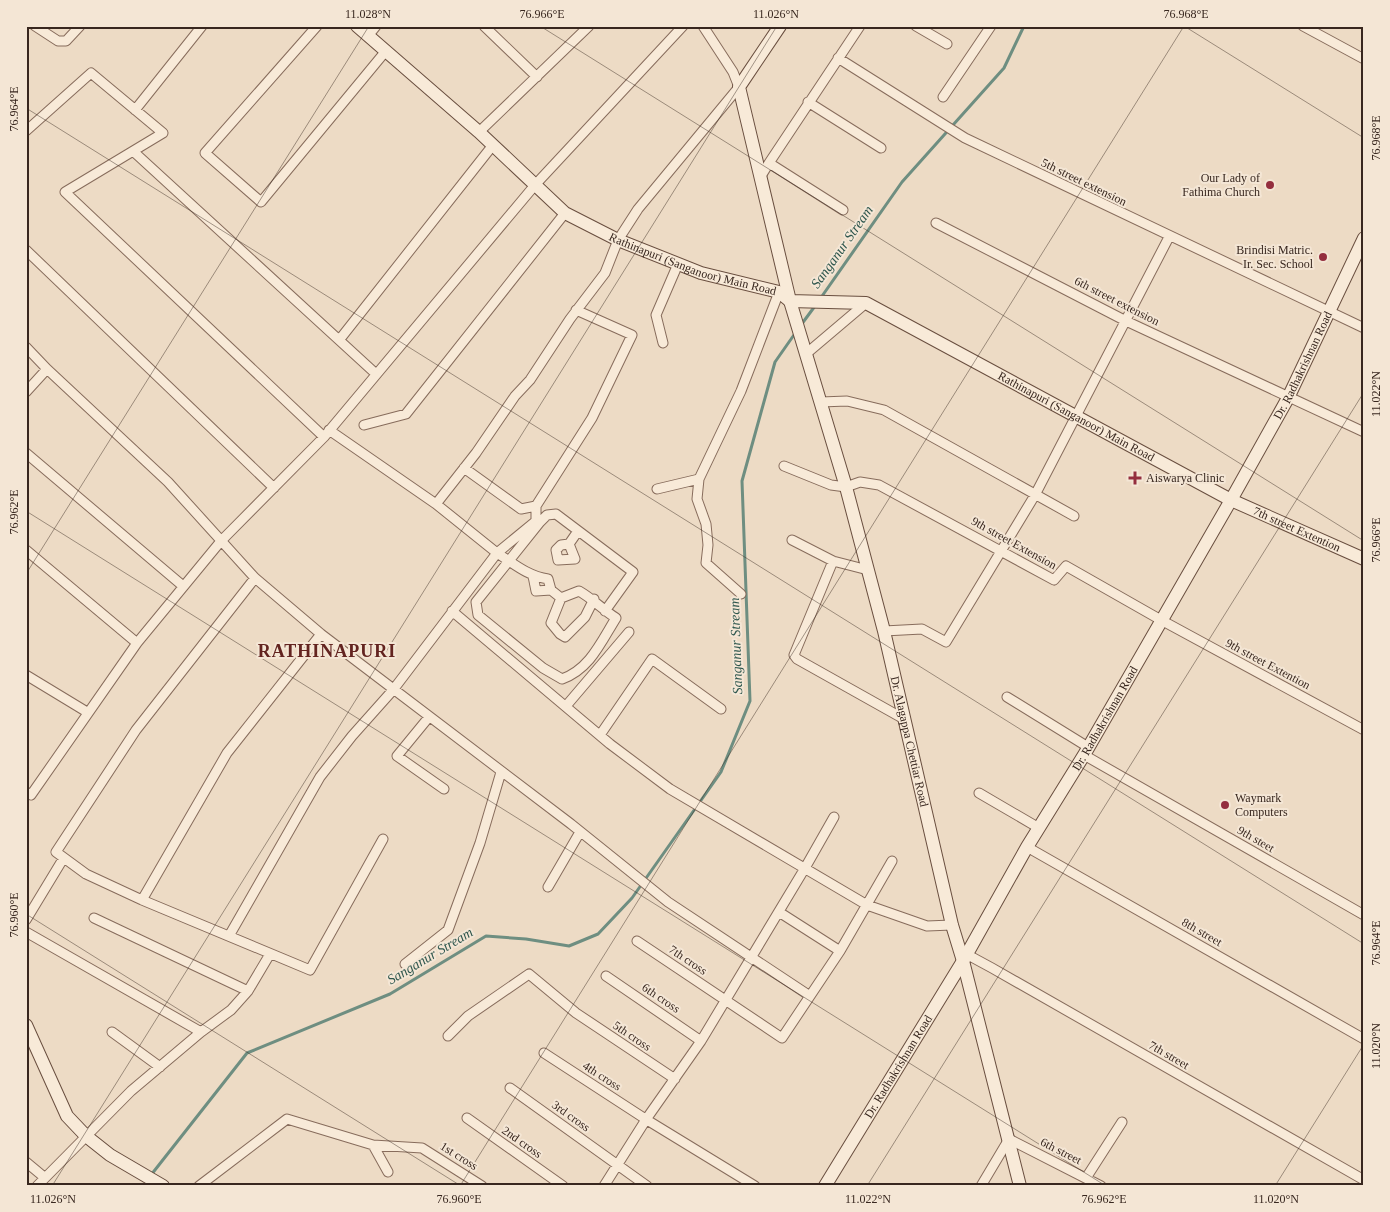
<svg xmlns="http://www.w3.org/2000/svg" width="1390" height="1212" font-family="Georgia,serif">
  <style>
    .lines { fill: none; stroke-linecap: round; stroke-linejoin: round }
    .stream { stroke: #6e8e81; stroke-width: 3 }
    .street-casing { stroke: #876c5c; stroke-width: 11 }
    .secondary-casing { stroke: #694e3f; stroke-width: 14 }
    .street { stroke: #f8ead8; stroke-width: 9 }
    .secondary { stroke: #f8ead8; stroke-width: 12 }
    .ticks { fill: none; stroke: #38271f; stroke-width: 1; stroke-opacity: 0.45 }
    .poi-dot { fill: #942e3e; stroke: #f4e6d5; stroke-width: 2 }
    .labels { text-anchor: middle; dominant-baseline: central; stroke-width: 4; stroke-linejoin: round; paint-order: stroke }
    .poi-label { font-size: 12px; fill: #38271f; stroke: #f4e6d5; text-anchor: end }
    .street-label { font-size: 12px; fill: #38271f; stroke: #f4e6d5 }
    .water-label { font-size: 14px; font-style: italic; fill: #2f574e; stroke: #f4e6d5 }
    .district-label { font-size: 18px; font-weight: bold; letter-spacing: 1px; fill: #632420; stroke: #f4e6d5 }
    .neatline { fill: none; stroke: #38271f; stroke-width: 2 }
    .ticks-label { font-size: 12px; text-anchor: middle; fill: #38271f }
  </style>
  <rect width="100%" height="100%" fill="#eddbc5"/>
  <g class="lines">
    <path class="stream" d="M820,299l82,-117 102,-114 20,-42
      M801,325l14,-19
      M151,1175l96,-122 143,-59 96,-58 40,3 43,7 29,-12 34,-36 89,-126 29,-71 -8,-220 33,-119 21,-30"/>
    <defs>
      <path id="street" d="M35,26l23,15h8l14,-15
        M317,26l-112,127 56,49 124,-150
        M484,26l53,51
        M916,26l31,18
        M1303,26l61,33
        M368,36l8,-10
        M838,58l127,80 399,190
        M943,97l48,-71
        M808,102l73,46
        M135,110l67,-84
        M26,131l65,-58 72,60 -98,59 259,245
        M479,132l110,-106
        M134,152l241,221
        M769,163l91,-137
        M761,176l8,-13 74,47
        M936,223l190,98 238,111
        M26,250l248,238
        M576,310l56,25 -40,83 -56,88v15l-39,32c17,11 31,23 51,26l3,11 10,8 18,-7c14,8 23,18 37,27 -15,24 -26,51 -54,61l-19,-11 -65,-53 -2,-13 64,-80 7,-7 9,-1 77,58 -28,39
        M340,339l153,-194
        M663,343l-7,-28 22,-51
        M26,347l21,22 121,113 87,96 66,56 250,190 97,78 142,94
        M807,353l59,-50
        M26,392l21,-23
        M821,402l26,-1 37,9 190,106
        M364,425l42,-11 159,-201
        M329,430l107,74
        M26,453l157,133
        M784,466l47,19 15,2 14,-5 19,3 175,95 12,-14 95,54 203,110
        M464,468l57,41 15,-3
        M657,489l42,-10
        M792,540l41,21 35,9
        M569,544l6,15 -17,1 -2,-10 5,-5 8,-1 9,-13
        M26,550l111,93
        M833,561l-39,94 3,4 107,60
        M533,576l3,15 15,-1
        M255,578l-119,152 -80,122 30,22 56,26 168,70 73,-131
        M741,594l-35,-31 2,-18 -2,-21 -9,-25 2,-20 42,-88 38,-99
        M561,598l-10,25 9,11 5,3 20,-20 9,-18
        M452,611l158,133 60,45 197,116 60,21 25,-1
        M884,631l38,-2 24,13 89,-147 134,-258
        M26,675l61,37
        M1007,697l81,50
        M566,706l63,-74
        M429,717l-32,39 47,33
        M600,735l52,-76 69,50
        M1084,755l280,160
        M26,792l5,3 106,-152 84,-102 103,-104 211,-252 148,-159
        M979,793l60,35
        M1027,847l337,192
        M548,887l32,-55
        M142,900l85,-147 94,-119
        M779,912l61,39
        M94,918l154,73
        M26,920l37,-61
        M26,932l175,100
        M229,936l91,-159 32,-41 41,-46 104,-137 -61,-49 40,-51 39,-57 15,-16 40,-61 35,-46 13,-33 20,-31 101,-122 -6,-15 -30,-46
        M637,941l145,97 58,-87 52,-90
        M964,961l4,-6 24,13 372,212
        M405,964l43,-34 32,-87 21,-71
        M606,976l95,65
        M112,1032l48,35
        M448,1036l20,-20 61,-42 47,39 99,66
        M544,1053l103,67 108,66
        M510,1088l137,98
        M467,1118l96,68
        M373,1145l15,27
        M26,1162l18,15
        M1086,1178l36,-56
        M37,1186l94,-95 70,-59 30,-22 17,-19 22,-37
        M199,1186l88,-67 86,26 49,3 60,38
        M604,1186l43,-68 54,-77 104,-173 29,-51
        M981,1186l28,-47 92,47"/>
      <g id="secondary">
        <path id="s1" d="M357,26l122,106 86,81 53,27 83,33 78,19 11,9 76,2 365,197 133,59"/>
        <path id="s2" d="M780,26l-41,61 51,214 56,186 38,144 68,294 11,36 57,225"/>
        <path d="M26,1025l41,91 19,20 24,19 53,31"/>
        <path id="s3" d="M825,1186l138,-225 64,-114 57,-92 147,-255 57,-102 76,-160"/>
      </g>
    </defs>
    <use href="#street" class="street-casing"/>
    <use href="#secondary" class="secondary-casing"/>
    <use href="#street" class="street"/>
    <use href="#secondary" class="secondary"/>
  </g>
  <path class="ticks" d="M540,26l824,515M1184,26l180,112M26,108l1338,836M26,511l1080,675M26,574l343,-548M26,914l435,272M52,1186l725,-1160M460,1186l724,-1160M867,1186l497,-794M1275,1186l89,-142"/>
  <g class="poi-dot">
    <circle cx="1270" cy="185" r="5"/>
    <circle cx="1323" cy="257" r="5"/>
    <path d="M1132.5 470.5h5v5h5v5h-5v5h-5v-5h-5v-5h5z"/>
    <circle cx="1225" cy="805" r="5"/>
  </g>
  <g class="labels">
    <g class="poi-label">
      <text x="1260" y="178">Our Lady of<tspan x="1260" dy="14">Fathima Church</tspan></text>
      <text x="1313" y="250">Brindisi Matric.<tspan x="1313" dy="14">Ir. Sec. School</tspan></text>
      <text x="1146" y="478" text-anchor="start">Aiswarya Clinic</text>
      <text x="1235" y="798" text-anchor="start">Waymark<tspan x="1235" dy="14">Computers</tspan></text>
    </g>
    <g class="street-label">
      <text transform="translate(1084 182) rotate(26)">5th street extension</text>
      <text stroke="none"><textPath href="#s1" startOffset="418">Rathinapuri (Sanganoor) Main Road</textPath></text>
      <text transform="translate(1117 301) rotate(27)">6th street extension</text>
      <text stroke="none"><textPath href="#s3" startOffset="950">Dr. Radhakrishnan Road</textPath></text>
      <text stroke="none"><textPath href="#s1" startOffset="838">Rathinapuri (Sanganoor) Main Road</textPath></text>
      <text stroke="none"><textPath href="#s1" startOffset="1086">7th street Extention</textPath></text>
      <text transform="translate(1014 543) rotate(29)">9th street Extension</text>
      <text transform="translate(1268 664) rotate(28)">9th street Extention</text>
      <text stroke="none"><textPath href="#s3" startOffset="545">Dr. Radhakrishnan Road</textPath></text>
      <text stroke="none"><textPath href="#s2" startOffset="750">Dr. Alagappa Chettiar Road</textPath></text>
      <text transform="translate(1256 839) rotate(30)">9th steet</text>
      <text transform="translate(1202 932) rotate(30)">8th street</text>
      <text transform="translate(688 960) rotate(34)">7th cross</text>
      <text transform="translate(661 998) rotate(34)">6th cross</text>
      <text transform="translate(632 1036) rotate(34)">5th cross</text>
      <text transform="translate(1169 1055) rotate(30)">7th street</text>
      <text stroke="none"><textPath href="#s3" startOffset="140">Dr. Radhakrishnan Road</textPath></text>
      <text transform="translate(602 1076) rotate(33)">4th cross</text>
      <text transform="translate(571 1116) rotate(36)">3rd cross</text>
      <text transform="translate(522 1142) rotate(35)">2nd cross</text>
      <text transform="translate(1061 1151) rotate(27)">6th street</text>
      <text transform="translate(459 1156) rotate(32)">1st cross</text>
    </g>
    <g class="water-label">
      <text transform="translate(842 247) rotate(-55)">Sanganur Stream</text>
      <text transform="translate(736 646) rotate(-92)">Sanganur Stream</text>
      <text transform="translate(430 956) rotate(-31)">Sanganur Stream</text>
    </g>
    <g class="district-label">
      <text x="327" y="651">RATHINAPURI</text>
    </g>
  </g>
  <rect width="1390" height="1212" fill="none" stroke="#f4e6d5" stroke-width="55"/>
  <rect x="28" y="28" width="1334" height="1156" class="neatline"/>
  <g class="ticks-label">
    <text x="368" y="18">11.028°N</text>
    <text x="542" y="18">76.966°E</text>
    <text x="776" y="18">11.026°N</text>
    <text x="1186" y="18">76.968°E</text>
    <text transform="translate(14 109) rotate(-90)" y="4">76.964°E</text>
    <text transform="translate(1376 138) rotate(-90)" y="4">76.968°E</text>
    <text transform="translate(1376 394) rotate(-90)" y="4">11.022°N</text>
    <text transform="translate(14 512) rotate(-90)" y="4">76.962°E</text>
    <text transform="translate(1376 540) rotate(-90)" y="4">76.966°E</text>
    <text transform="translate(14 915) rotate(-90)" y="4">76.960°E</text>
    <text transform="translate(1376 943) rotate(-90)" y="4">76.964°E</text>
    <text transform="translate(1376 1046) rotate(-90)" y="4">11.020°N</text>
    <text x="53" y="1203">11.026°N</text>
    <text x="459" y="1203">76.960°E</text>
    <text x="868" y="1203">11.022°N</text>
    <text x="1104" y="1203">76.962°E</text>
    <text x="1276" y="1203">11.020°N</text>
  </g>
</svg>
